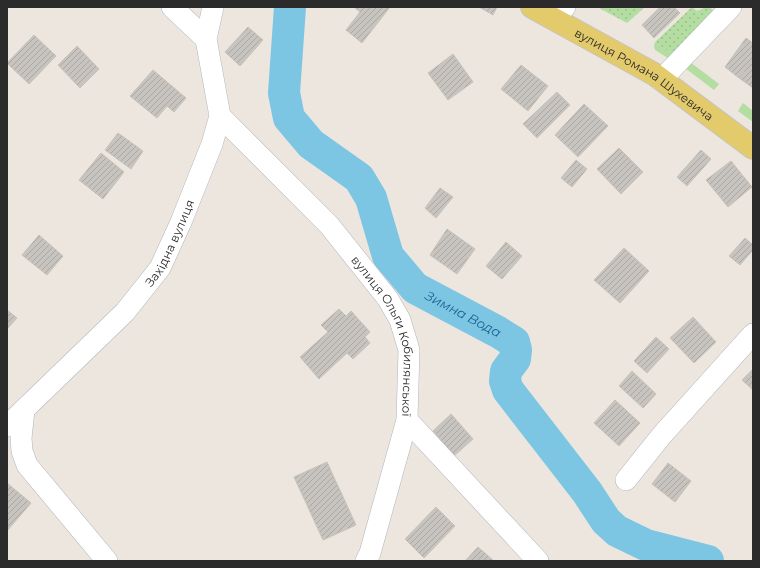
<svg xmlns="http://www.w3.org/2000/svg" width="760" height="568" font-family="Montserrat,sans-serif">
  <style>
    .grass { fill: #b3dda1 }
    .garden { fill: url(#garden-dots) }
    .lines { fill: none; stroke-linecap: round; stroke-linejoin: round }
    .river { stroke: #7cc5e3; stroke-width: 32 }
    .building { fill: url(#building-hatch); stroke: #c7c2b9 }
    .minor-casing { stroke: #b2b4bd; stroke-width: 22 }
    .major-casing { stroke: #c4c4c4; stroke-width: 24 }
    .minor { stroke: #fff; stroke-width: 21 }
    .major { stroke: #e3cb6c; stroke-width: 22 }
    .labels { text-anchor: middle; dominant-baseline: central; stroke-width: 3.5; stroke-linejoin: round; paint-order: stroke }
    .street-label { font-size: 12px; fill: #2b2b2b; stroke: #fff }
    .water-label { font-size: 13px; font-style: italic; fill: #1b6490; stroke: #fff }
  </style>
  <defs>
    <pattern id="garden-dots" width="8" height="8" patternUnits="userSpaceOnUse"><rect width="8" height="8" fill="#b3dda1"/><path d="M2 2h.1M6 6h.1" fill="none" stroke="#9abe8b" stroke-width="1.8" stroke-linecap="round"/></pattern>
    <pattern id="building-hatch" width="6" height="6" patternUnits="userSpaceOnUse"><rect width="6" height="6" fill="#c7c3be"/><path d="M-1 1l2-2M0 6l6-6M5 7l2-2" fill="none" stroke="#aba8a3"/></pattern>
  </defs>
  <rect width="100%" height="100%" fill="#ece6df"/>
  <path class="grass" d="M655,42l21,15 -5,3 -16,-10 -1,-4z
    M690,62l29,22 -5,6 -29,-22z
    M743,103l10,8v11l-15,-11z"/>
  <path class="garden" d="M597,7h48l-18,16z
    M692,7l5,4c12,-5 10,-6 21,3l-42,43 -21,-15z"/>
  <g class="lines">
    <path class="river" id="s1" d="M290,7l-6,86 5,25 22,26 48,34 12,20 17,58 27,32 83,44 16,10 2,8 -1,9 -9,12 -1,10 3,9 79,102 19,29 11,10 29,14 62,16"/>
  </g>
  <path class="building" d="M354,7h36l-28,36 -16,-13 14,-18z
    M479,7h18l-4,8z
    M660,7h14l6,6 -26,25 -12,-13z
    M248,27l15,13 -23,26 -15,-14z
    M34,35l22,21 -27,28 -22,-21z
    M746,38l7,5v16l-14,19 -14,-11z
    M77,46l22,23 -19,19 -22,-23z
    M453,54l20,28 -25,18 -20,-27z
    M753,59v29l-14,-10z
    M521,65l27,21 -20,25 -27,-22z
    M153,70l33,28 -12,14 -7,-6 -10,12 -27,-22z
    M557,92l13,13 -33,33 -14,-14z
    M584,104l24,22 -30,31 -23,-22z
    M118,133l25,18 -12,18 -26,-19z
    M619,148l24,24 -22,22 -24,-25z
    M701,150l10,9 -24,27 -10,-9z
    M101,153l23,19 -21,27 -24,-19z
    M576,160l11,9 -15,18 -11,-9z
    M731,161l21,26 -24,20 -22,-27z
    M440,188l13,9 -17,21 -11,-10z
    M447,229l28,20 -18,25 -27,-19z
    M39,235l24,21 -16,19 -25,-20z
    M745,238l8,7v5l-13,15 -11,-9z
    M506,242l16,14 -20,23 -16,-13z
    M624,248l25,23 -29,32 -26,-23z
    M339,309l7,7 5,-5 19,21 -5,5 5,6 -17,16 -6,-6 -28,26 -19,-22 28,-25 -7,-7z
    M7,310l10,8 -10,11z
    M693,317l23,25 -22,21 -24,-25z
    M656,337l13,12 -22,24 -13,-12z
    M753,369v21l-11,-10z
    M632,371l24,23 -13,14 -24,-22z
    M615,400l25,23 -21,23 -25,-23z
    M451,414l22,25 -19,17 -21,-25z
    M327,462l29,63 -33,15 -29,-63z
    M668,463l23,18 -16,21 -23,-18z
    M7,483l24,20 -24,28z
    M436,507l19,19 -31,32 -19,-19z
    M478,547l16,14h-29z"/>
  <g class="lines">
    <defs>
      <g id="minor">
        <path d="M172,7l34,32"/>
        <path d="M554,19l11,-12"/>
        <path d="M661,80l70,-73"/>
        <path id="s2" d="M220,116l109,109 59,74 12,21 9,30 -2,70 -37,133 -4,8"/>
        <path d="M24,410l-3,28 1,13 5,14 80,96"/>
        <path d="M407,420l131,141"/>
        <path id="s3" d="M7,426l118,-114 35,-44 21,-46 31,-78 8,-28 -14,-77 7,-32"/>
        <path d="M626,480l36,-45 91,-101"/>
      </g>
      <g id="major">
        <path id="s4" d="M532,7l122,67 99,74"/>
      </g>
    </defs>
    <use href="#minor" class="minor-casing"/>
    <use href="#major" class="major-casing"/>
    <use href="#minor" class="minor"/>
    <use href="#major" class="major"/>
  </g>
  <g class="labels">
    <g class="street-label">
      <text stroke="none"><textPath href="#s4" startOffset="131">вулиця Романа Шухевича</textPath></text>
      <text stroke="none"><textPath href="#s3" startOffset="247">Західна вулиця</textPath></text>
      <text stroke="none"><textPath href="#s2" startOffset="283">вулиця Ольги Кобилянської</textPath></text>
    </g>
    <g class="water-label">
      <text stroke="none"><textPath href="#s1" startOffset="385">Зимна Вода</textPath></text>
    </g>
  </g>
  <rect width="760" height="568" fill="none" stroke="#2b2b2b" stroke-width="16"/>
</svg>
